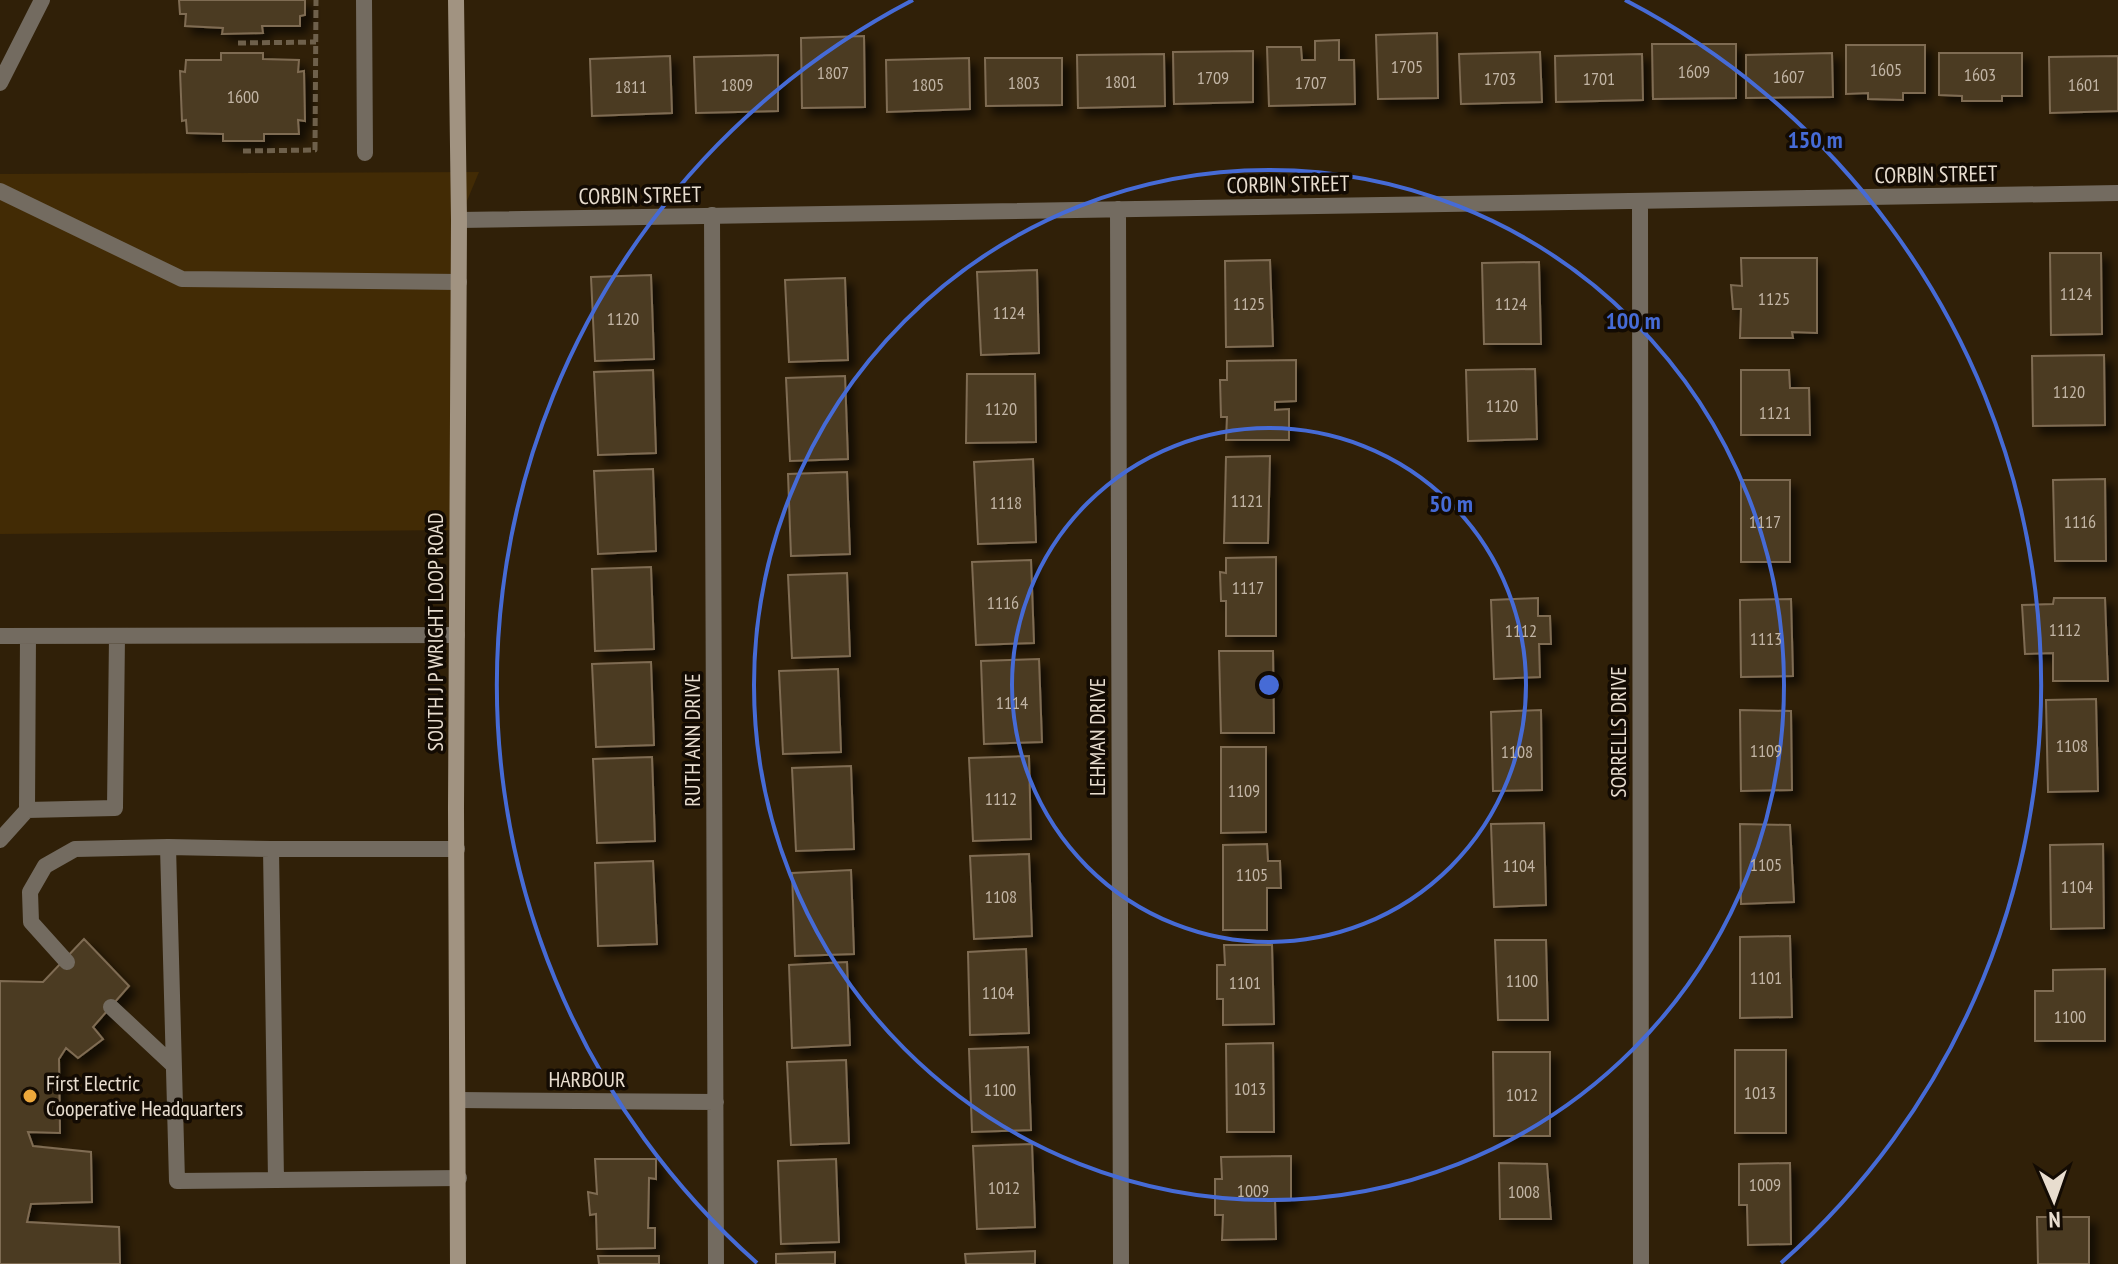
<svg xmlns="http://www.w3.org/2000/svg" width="2118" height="1264" font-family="'PT Sans Narrow',sans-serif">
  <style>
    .green { fill: #422b05 }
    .building { fill: #4c3a23; stroke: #7f6c53; stroke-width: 2; filter: url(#shadow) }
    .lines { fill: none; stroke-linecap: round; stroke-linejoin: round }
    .path { stroke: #6e604b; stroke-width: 5; stroke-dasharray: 8 4; stroke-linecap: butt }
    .service { stroke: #736b60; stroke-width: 16 }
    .minor { stroke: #736b60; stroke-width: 16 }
    .secondary { stroke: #a19381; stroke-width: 16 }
    .ring { fill: none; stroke: #466bd6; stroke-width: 4 }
    .poi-dot { fill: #eda83b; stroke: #130b03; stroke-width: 3 }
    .labels { text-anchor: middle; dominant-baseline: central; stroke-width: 7; stroke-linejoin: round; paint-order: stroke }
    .number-label { font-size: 18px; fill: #c1b4a4 }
    .street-label { font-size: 22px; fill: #e8ddcf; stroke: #130b03 }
    .poi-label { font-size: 22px; fill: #e8ddcf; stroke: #130b03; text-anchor: start }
    .centre { fill: #466bd6; stroke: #130b03; stroke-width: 4 }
    .ring-label { font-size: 24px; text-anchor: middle; font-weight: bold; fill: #466bd6; stroke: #130b03; stroke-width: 7; stroke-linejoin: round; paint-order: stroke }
  </style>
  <defs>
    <filter id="shadow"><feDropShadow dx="7" dy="7" stdDeviation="4" flood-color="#0009"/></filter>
  </defs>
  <rect width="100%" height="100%" fill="#302008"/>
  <path class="green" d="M479,172l-20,48 -1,310 -458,4v-360z"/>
  <path class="building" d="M179,0h126v15l-5,1v10h-38l1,7 -41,1 1,-6 -38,-2 1,-12h-6z
    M1437,33l1,65 -60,1 -2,-64z
    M864,36l1,71 -63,1 -1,-70z
    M1339,40v20h15l1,44 -86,2 -2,-59h34l1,13h13v-19z
    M1652,44h84v54l-83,1z
    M1846,45h79v48h-22v7l-35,-1v-6l-22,1z
    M1253,51v51l-79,2 -1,-52z
    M1540,52l2,50 -81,2 -2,-50z
    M221,53h42v6l36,1 -1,12 6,-1 1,50 -7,-1 1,14h-35v7h-41v-7l-36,-1 -1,-13 -4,1 -2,-50 5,1 1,-12h35z
    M1832,53l1,44 -87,1v-43z
    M1939,53h83v43h-20v5h-40v-5l-23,-1z
    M1164,54l1,52 -87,2 -1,-53z
    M1642,54l1,46 -87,2 -1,-46z
    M778,55v56l-82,2 -2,-56z
    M670,56l2,57 -80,3 -2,-57z
    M2118,56v55l-68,2 -1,-56z
    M969,58l1,51 -83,3 -1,-52z
    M985,58h77v47l-76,1z
    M2050,253h51l1,81 -51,1z
    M1741,258h76v75l-25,-1 1,6h-53l1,-29h-8l-2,-24 11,1z
    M1270,260l3,86 -47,1 -1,-86z
    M1539,262l2,82h-57l-2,-81z
    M1037,270l2,83 -58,2 -4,-83z
    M651,275l3,84 -59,2 -4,-84z
    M845,278l3,82 -59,2 -4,-82z
    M2104,355l1,70 -72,1 -1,-70z
    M1296,360v41l-21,1v8l14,-1v31h-63l1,-23h-6l-1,-37h7v-19z
    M1535,369l2,70 -69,2 -2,-71z
    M653,370l3,83 -58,2 -4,-83z
    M1741,370h48l1,18h19l1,47h-69z
    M967,374h68l1,68 -70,1z
    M845,376l3,83 -58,2 -4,-83z
    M1270,456l-2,87h-44l2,-86z
    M1033,459l3,83 -58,2 -4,-82z
    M653,469l3,82 -58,3 -4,-83z
    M847,472l3,82 -59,2 -3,-82z
    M2105,479l1,82h-51l-2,-81z
    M1741,480h49v82h-49z
    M1276,557v79h-50v-35h-5l-1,-29 6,1v-15z
    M1031,560l3,83 -58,2 -4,-83z
    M651,567l3,82 -59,2 -3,-82z
    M847,573l3,83 -58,2 -4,-83z
    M1538,598v18h12l1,28h-12l1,33 -46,2 -3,-79z
    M2054,598h51l3,83h-55v-28l-28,1 -3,-49 31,-1z
    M1791,599l2,77 -52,1 -1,-77z
    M1219,651h54l1,82h-53z
    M1039,659l3,83 -58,2 -3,-83z
    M651,662l3,83 -58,2 -4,-83z
    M838,669l3,83 -58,2 -4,-83z
    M2096,699l2,92 -50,1 -2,-92z
    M1541,710l1,80 -49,1 -2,-79z
    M1740,710l51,1 1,79 -51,1z
    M1221,747h45v85l-45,1z
    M1029,756l2,83 -58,2 -4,-83z
    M652,757l3,84 -58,2 -4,-84z
    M851,766l3,83 -58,2 -4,-83z
    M1544,823l2,82 -52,2 -3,-83z
    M1740,824l50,1 4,77 -53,2z
    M1267,844l1,17h12l1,27h-14v42h-44v-85z
    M2103,844l1,84 -53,1 -1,-84z
    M1029,854l3,82 -58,3 -4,-83z
    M653,861l4,83 -59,2 -3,-83z
    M851,870l3,84 -59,2 -3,-83z
    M1790,936l2,81 -52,1v-81z
    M84,939l45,47 -36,41 10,12 -25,19 -12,-10 -7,11 1,74 -32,-1 5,14 58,6 1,50 -61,2 -4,18 92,5 1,37h-120v-283l43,1z
    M1495,940h51l2,80h-50z
    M1224,945h48l2,79 -51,1v-26h-6v-34h8z
    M1026,949l3,84 -59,2 -2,-83z
    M847,962l3,83 -58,3 -3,-83z
    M2105,969v72h-70v-50h18v-21z
    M1273,1043l1,89h-47l-1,-88z
    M1028,1047l3,83 -59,2 -3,-83z
    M1735,1050h51v83h-51z
    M1493,1052h57v84h-56z
    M846,1060l3,83 -58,2 -4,-83z
    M1032,1144l3,83 -58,2 -4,-83z
    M1291,1156v44l-16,1 1,38 -54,1 1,-25h-8v-36h7l-1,-22z
    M595,1159h61v20l-7,-1 -1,50h7v20l-58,1 -1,-35 -6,1 -2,-23 9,2z
    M836,1159l3,83 -58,2 -3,-83z
    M1499,1163l48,1 4,55h-51z
    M1790,1163l1,81 -43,1 -1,-40h-8v-41z
    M2037,1217h52v47h-51z
    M1035,1251v13h-69l-1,-10z
    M835,1252v12h-59v-10z
    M598,1256h61v8h-60z"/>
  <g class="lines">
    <path class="path" d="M238,43l78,-1
      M243,151l72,-1 1,-150"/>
    <path class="service" d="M364,0l1,153
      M0,83l42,-83
      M0,191l182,88 277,3
      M0,636l457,-1
      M27,810l88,-2 2,-172
      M0,840l27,-30 1,-174
      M271,849l-103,-2 9,334 99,-1
      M457,849h-186l5,331 183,-2
      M67,962l-36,-40 -1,-30 15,-26 30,-17 93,-2
      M111,1007l62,58"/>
    <path class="minor" d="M1640,201l1,1063
      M1118,209l3,1055
      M712,215l4,1049
      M459,220l1659,-27
      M459,1100l257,2"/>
    <path class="secondary" d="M456,0l3,220 -3,589 2,455"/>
  </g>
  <g class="ring">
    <circle cx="1269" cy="685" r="257"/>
    <circle cx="1269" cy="685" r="515"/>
    <path d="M757 1263A772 772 0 0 1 913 0M1625 0A772 772 0 0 1 1781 1263"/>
  </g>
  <circle class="poi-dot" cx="30" cy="1096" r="8"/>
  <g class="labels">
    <g class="number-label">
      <text x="1407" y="66">1705</text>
      <text x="1886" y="69">1605</text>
      <text x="1694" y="71">1609</text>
      <text x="833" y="72">1807</text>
      <text x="1980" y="74">1603</text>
      <text x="1789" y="76">1607</text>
      <text x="1213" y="77">1709</text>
      <text x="1500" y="78">1703</text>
      <text x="1599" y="78">1701</text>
      <text x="1121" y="81">1801</text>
      <text x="1024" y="82">1803</text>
      <text x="1311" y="82">1707</text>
      <text x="737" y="84">1809</text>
      <text x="928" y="84">1805</text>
      <text x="2084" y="84">1601</text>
      <text x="631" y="86">1811</text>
      <text x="243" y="96">1600</text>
      <text x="2076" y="293">1124</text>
      <text x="1774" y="298">1125</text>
      <text x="1249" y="303">1125</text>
      <text x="1511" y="303">1124</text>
      <text x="1009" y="312">1124</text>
      <text x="623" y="318">1120</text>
      <text x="2069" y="391">1120</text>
      <text x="1502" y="405">1120</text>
      <text x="1001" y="408">1120</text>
      <text x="1775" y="412">1121</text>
      <text x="1247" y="500">1121</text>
      <text x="1006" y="502">1118</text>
      <text x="1765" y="521">1117</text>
      <text x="2080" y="521">1116</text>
      <text x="1248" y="587">1117</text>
      <text x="1003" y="602">1116</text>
      <text x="2065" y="629">1112</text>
      <text x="1521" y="630">1112</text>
      <text x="1766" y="638">1113</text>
      <text x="1012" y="702">1114</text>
      <text x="2072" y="745">1108</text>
      <text x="1766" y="750">1109</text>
      <text x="1517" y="751">1108</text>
      <text x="1244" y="790">1109</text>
      <text x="1001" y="798">1112</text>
      <text x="1766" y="864">1105</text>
      <text x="1519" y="865">1104</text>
      <text x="1252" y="874">1105</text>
      <text x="2077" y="886">1104</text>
      <text x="1001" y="896">1108</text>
      <text x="1766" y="977">1101</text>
      <text x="1522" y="980">1100</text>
      <text x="1245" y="982">1101</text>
      <text x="998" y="992">1104</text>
      <text x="2070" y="1016">1100</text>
      <text x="1250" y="1088">1013</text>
      <text x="1000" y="1089">1100</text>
      <text x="1760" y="1092">1013</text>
      <text x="1522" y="1094">1012</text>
      <text x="1765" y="1184">1009</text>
      <text x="1004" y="1187">1012</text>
      <text x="1253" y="1190">1009</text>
      <text x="1524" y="1191">1008</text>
    </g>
    <g class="street-label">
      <text transform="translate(1936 174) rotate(-1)">CORBIN STREET</text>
      <text transform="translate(1288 184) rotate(-1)">CORBIN STREET</text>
      <text transform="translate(640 195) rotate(-1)">CORBIN STREET</text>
      <text transform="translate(435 632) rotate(-90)">SOUTH J P WRIGHT LOOP ROAD</text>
      <text transform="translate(1618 732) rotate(-90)">SORRELLS DRIVE</text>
      <text transform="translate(1097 737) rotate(-90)">LEHMAN DRIVE</text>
      <text transform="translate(692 740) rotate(-90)">RUTH ANN DRIVE</text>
      <text x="587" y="1079">HARBOUR</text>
    </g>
    <g class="poi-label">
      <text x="46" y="1083">First Electric<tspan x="46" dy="25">Cooperative Headquarters</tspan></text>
    </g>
  </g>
  <circle cx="1269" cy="685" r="12" class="centre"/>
  <g class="ring-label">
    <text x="1815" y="148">150 m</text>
    <text x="1633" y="329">100 m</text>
    <text x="1451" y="512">50 m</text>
  </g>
  <g transform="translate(2054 1200) rotate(178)" stroke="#130b03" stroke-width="6" paint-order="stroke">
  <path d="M0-6L14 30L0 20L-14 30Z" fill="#e8ddcf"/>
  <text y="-12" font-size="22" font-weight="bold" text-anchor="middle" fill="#e8ddcf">N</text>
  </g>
</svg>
